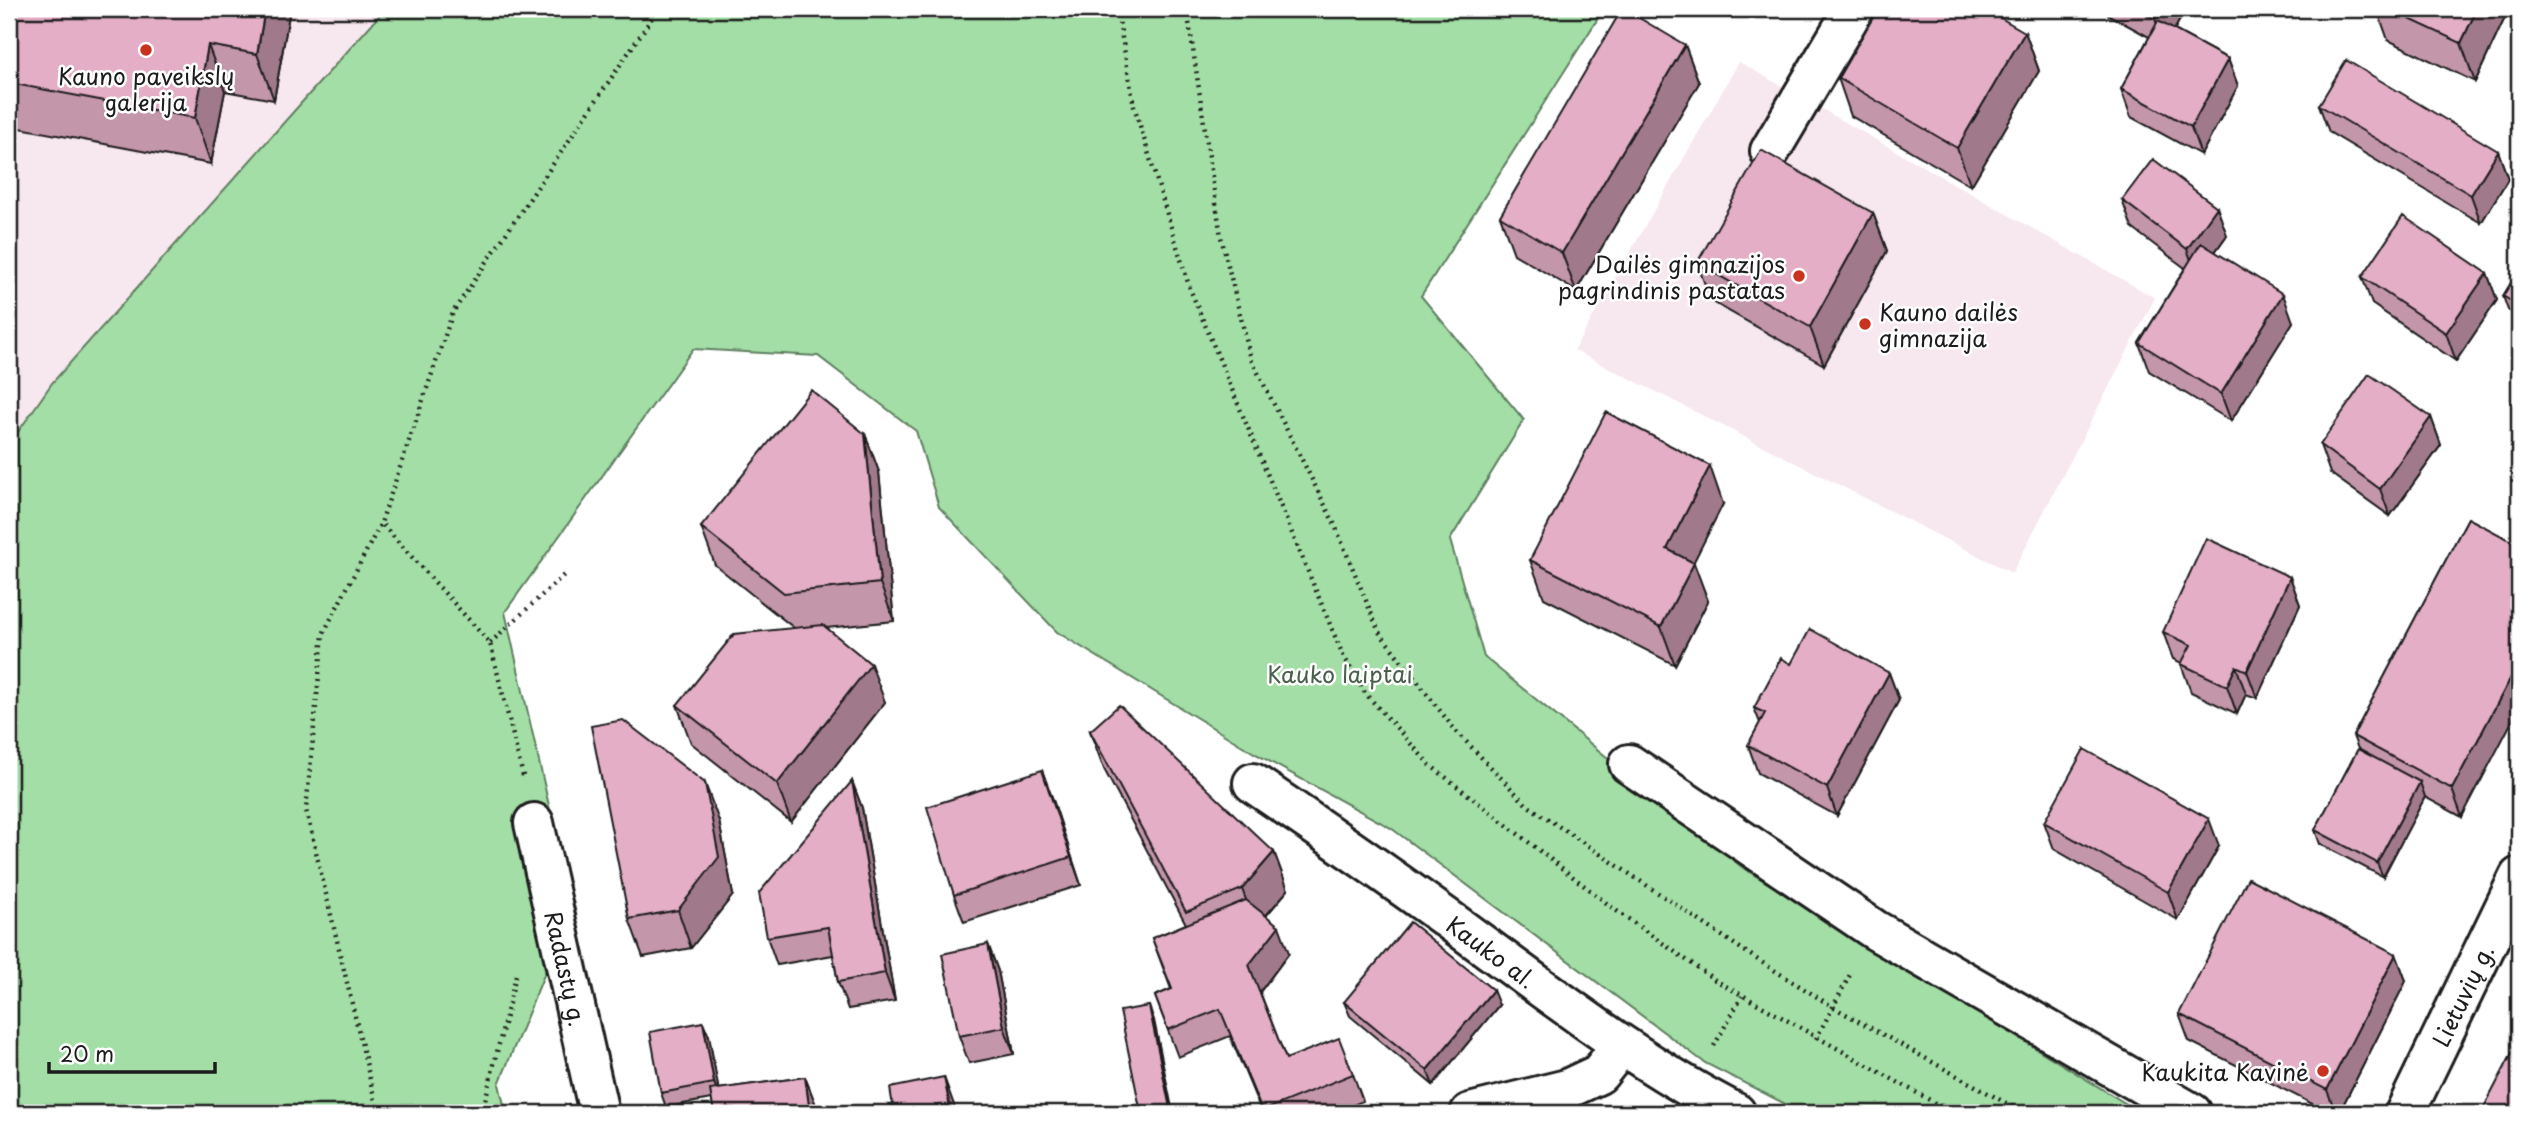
<svg xmlns="http://www.w3.org/2000/svg" width="2528" height="1122" font-family="'Playpen Sans',sans-serif">
  <style>
    .built { fill: #f7e7ee }
    .green { fill: #a2dea5; stroke: #5f7d60; stroke-width: 2 }
    .lines { fill: none; stroke-linecap: round; stroke-linejoin: round }
    .minor-casing { stroke: #1c1c1c; stroke-width: 44 }
    .path { stroke: #1c1c1c; stroke-width: 4.5; stroke-dasharray: 2 5; stroke-linecap: butt }
    .minor { stroke: #fff; stroke-width: 38 }
    .wall { fill: #c496aa; stroke: #1c1c1c; stroke-width: 2 }
    .shaded-wall { fill: #a07a8b; stroke: #1c1c1c; stroke-width: 2 }
    .building { fill: #e4aec6; stroke: #1c1c1c; stroke-width: 2 }
    .poi-dot { fill: #c8321e; stroke: #fff; stroke-width: 2.5 }
    .labels { text-anchor: middle; dominant-baseline: central; stroke-width: 5; stroke-linejoin: round; paint-order: stroke }
    .poi-label { font-size: 23px; fill: #1c1c1c; stroke: #fff; text-anchor: end }
    .park-label { font-size: 23px; fill: #4b604c; stroke: #fff }
    .street-label { font-size: 23px; fill: #1c1c1c; stroke: #fff }
  </style>
  <rect width="100%" height="100%" fill="#fff"/>
  <filter id="ink" filterUnits="userSpaceOnUse"><feTurbulence type="fractalNoise" baseFrequency=".0143" numOctaves="2"/><feDisplacementMap in="SourceGraphic" scale="14" xChannelSelector="R" yChannelSelector="G"/><feConvolveMatrix kernelMatrix="1 2 1 2 8 2 1 2 1" color-interpolation-filters="sRGB"/></filter>
  <g filter="url(#ink)">
    <path class="built" d="M9,9h376l-333,374 -43,62z
      M1739,62l416,236 -143,275 -438,-223z"/>
    <path class="green" d="M385,9h1219l-183,287 103,124 -74,120 34,117 259,211 398,245h-338l-98,-50 -314,-235 -137,-75 -197,-121 -118,-125 -23,-76 -98,-75 -125,-7 -188,263 67,295 -73,177 7,29h-497v-668l43,-62z"/>
    <g class="lines">
      <defs>
        <g id="minor">
          <path d="M1770,151l84,-142"/>
          <path d="M1629,764l246,166 317,183"/>
          <path id="s1" d="M1253,783c75,51 149,102 222,156 85,62 167,126 261,174"/>
          <path id="s2" d="M534,823l65,290"/>
          <path d="M1470,1113l97,-24 32,-15 22,-28"/>
          <path id="s3" d="M2405,1113l114,-236"/>
        </g>
      </defs>
      <use href="#minor" class="minor-casing"/>
      <path class="path" d="M1117,9l17,97 56,183 152,364 23,40 65,72 184,144 101,71 238,133
        M1187,9l34,228 30,122 83,164 45,109 76,98 72,75 231,155 75,47 191,106
        M490,643l76,-70
        M523,776l-33,-133 -109,-120 72,-211 205,-303
        M1816,1039l35,-66
        M1714,1046l28,-50
        M378,1113l-72,-303 17,-176 58,-111
        M482,1113l34,-138"/>
      <use href="#minor" class="minor"/>
    </g>
    <path class="wall" d="M9,9h281l-16,91 -49,-9 -14,73 -202,-38z
      M2098,9h88l-12,21 54,29 10,27 -37,69 -70,-38 -10,-28 28,-52z
      M2377,9h132l-34,73 -87,-42z
      M2025,32l14,39 -68,115 -120,-70 -13,-38z
      M1685,45l14,38 -123,208 -62,-37 -14,-38z
      M2319,105l179,46 10,28 -27,44 -152,-91z
      M2122,200l105,35 -12,17 78,70 -62,99 -82,-50 -10,-28 46,-75 -53,-40z
      M1873,213l14,38 -63,114 -113,-64 -14,-38z
      M2519,270v47l-11,-7 -5,-14z
      M2487,273l10,27 -41,61 -84,-57 -10,-27z
      M2431,417l10,28 -51,71 -60,-43 -10,-28z
      M865,434l14,38 15,149 -68,7 59,74 -94,120 -100,-79 -14,-38 117,-77 -79,-63 -14,-38z
      M1723,504l-30,58 15,39 -33,64 -131,-67 -14,-38z
      M2468,518l-6,299 -37,-20 -42,80 -63,-33 -5,-14 43,-81 -5,-13z
      M2290,577l10,28 -43,93 -11,-4 -9,20 -46,-22 -10,-28 1,-1 -9,-4 -10,-27z
      M1791,664l98,9 10,27 -62,116 -79,-43 -10,-28 12,-22 -6,-15z
      M1090,731l184,121 14,38 -22,26 23,37 -29,39 26,67 67,15 10,27 -29,12h-72l-32,-77 -52,21 -23,-61 16,-7 -19,-51 34,-14 -82,-155z
      M852,781l10,27 33,193 -47,8 -10,-27 -5,-27 -56,10 -10,-28z
      M1052,797l29,88 -117,37 -10,-27z
      M719,821l14,74 -42,53 -48,9 -14,-38z
      M2044,822l175,24 -41,74 -124,-71z
      M988,944l10,27 16,83 -45,9 -10,-27z
      M2396,954l10,27 -67,132h-9l-141,-72 -10,-27z
      M1344,1002l155,3 -66,80 -83,-69z
      M709,1036l9,53 87,-12 14,36h-105l-2,-14 -46,8 -5,-14z"/>
    <path class="shaded-wall" d="M265,9h25l-16,91 -17,-46z
      M2161,9h25l-21,37 -10,-27z
      M2477,9h32l-34,73 -14,-39z
      M2025,32l14,39 -68,115 -14,-38z
      M208,45l17,46 -14,73 -16,-46z
      M1685,45l14,38 -123,208 -14,-38z
      M2228,59l10,27 -37,69 -10,-28z
      M2498,151l10,28 -27,44 -10,-28z
      M2217,207l10,28 -30,42 -10,-28z
      M1873,213l14,38 -63,114 -14,-38z
      M2487,273l10,27 -41,61 -10,-28z
      M2283,294l10,28 -62,99 -10,-27z
      M10,335l5,14 -6,7v-20z
      M2431,417l10,28 -51,71 -10,-27z
      M865,434l14,38 15,149 -14,-38z
      M1710,466l13,38 -42,83 -14,-38z
      M1694,563l14,38 -33,64 -14,-38z
      M2290,577l10,28 -43,93 -10,-27z
      M2519,662v46l-57,109 -10,-28z
      M871,664l14,38 -94,120 -14,-38z
      M2236,666l10,28 -9,20 -10,-28z
      M1889,673l10,27 -62,116 -10,-28z
      M1042,770l10,27 29,88 -10,-28z
      M852,781l10,27 33,193 -10,-28z
      M2420,782l5,15 -42,80 -6,-14z
      M705,783l14,38 14,74 -42,53 -13,-38z
      M2209,819l10,27 -41,74 -10,-28z
      M1274,852l14,38 -32,37 -14,-38z
      M1279,926l10,27 -30,40 -10,-28z
      M988,944l10,27 16,83 -10,-27z
      M2396,954l10,27 -67,132h-3l-9,-23z
      M1493,990l6,15 -66,80 -6,-15z
      M1149,1006l5,14 19,93h-2z
      M703,1022l6,14 11,61 -6,-14z
      M805,1077l14,36h-9z
      M944,1077l10,28 2,8h-5z"/>
    <path class="building" d="M9,9h256l-8,45 -49,-9 -13,73 -186,-35z
      M1622,9h2l61,36 -123,208 -62,-37z
      M1878,9h107l40,23 -68,116 -119,-70z
      M2137,9h24l-6,10z
      M2388,9h89l-16,34z
      M2158,21l70,38 -37,68 -70,-38z
      M2346,60l152,91 -27,44 -152,-90z
      M1761,150l112,63 -63,114 -113,-64z
      M2153,159l64,48 -30,42 -65,-49z
      M2403,216l84,57 -41,60 -84,-56z
      M2201,243l82,51 -62,100 -82,-51z
      M2519,270v36l-16,-10z
      M2369,374l62,43 -51,72 -60,-44z
      M811,390l54,44 15,149 -96,10 -83,-66z
      M1606,412l104,54 -43,83 27,14 -33,64 -131,-67z
      M2468,518l51,27v117l-67,127 -99,-53z
      M2206,538l84,39 -43,94 -11,-5 -9,20 -46,-22 10,-19 -28,-13z
      M823,625l48,39 -94,120 -100,-79 57,-71z
      M1810,629l79,44 -62,115 -79,-43 17,-32 -11,-5 27,-50 10,6z
      M1119,705l155,147 -32,37 -56,23 -96,-181z
      M623,720l82,63 14,74 -41,53 -49,9 -38,-193z
      M2084,749l125,70 -41,73 -124,-70z
      M2358,749l62,33 -43,81 -62,-33z
      M1042,770l29,87 -117,38 -27,-88z
      M852,781l33,192 -47,9 -10,-55 -61,10 -8,-44z
      M2248,878l148,76 -69,136 -148,-76z
      M1246,900l33,26 -30,39 37,94 53,-21 14,36 -91,37 -42,-102 -52,21 -13,-34 17,-7 -20,-51z
      M1410,922l83,68 -66,80 -83,-68z
      M988,944l16,83 -45,9 -17,-82z
      M1149,1006l22,107h-30l-21,-102z
      M703,1022l11,61 -53,10 -11,-61z
      M2519,1040v73h-38z
      M805,1077l5,36h-96l-4,-23z
      M944,1077l7,36h-57l-4,-25z"/>
  </g>
  <g class="poi-dot">
    <circle cx="146" cy="50" r="7"/>
    <circle cx="1799" cy="276" r="7"/>
    <circle cx="1865" cy="324" r="7"/>
    <circle cx="2323" cy="1071" r="7"/>
  </g>
  <g class="labels">
    <g class="poi-label">
      <text x="146" y="75" text-anchor="middle">Kauno paveikslų<tspan x="146" dy="26">galerija</tspan></text>
      <text x="1785" y="263">Dailės gimnazijos<tspan x="1785" dy="26">pagrindinis pastatas</tspan></text>
      <text x="1879" y="311" text-anchor="start">Kauno dailės<tspan x="1879" dy="26">gimnazija</tspan></text>
      <text x="2309" y="1071">Kaukita Kavinė</text>
    </g>
    <g class="park-label">
      <text x="1340" y="673">Kauko laiptai</text>
    </g>
    <g class="street-label">
      <text stroke="none"><textPath href="#s1" startOffset="292">Kauko al.</textPath></text>
      <text stroke="none"><textPath href="#s2" startOffset="149">Radastų g.</textPath></text>
      <text stroke="none"><textPath href="#s3" startOffset="131">Lietuvių g.</textPath></text>
    </g>
  </g>
  <rect width="2528" height="1122" fill="none" stroke="#fff" stroke-width="35"/>
  <rect x="18" y="18" width="2493" height="1087" fill="none" stroke="#1c1c1c" stroke-width="2.5" filter="url(#ink)"/>
  <path d="M49 1062v10h166v-10" fill="none" stroke="#1c1c1c" stroke-width="3.5"/>
  <text x="60" y="1062" font-size="21" fill="#1c1c1c" stroke="#ffffff" stroke-width="5" paint-order="stroke">20 m</text>
</svg>
